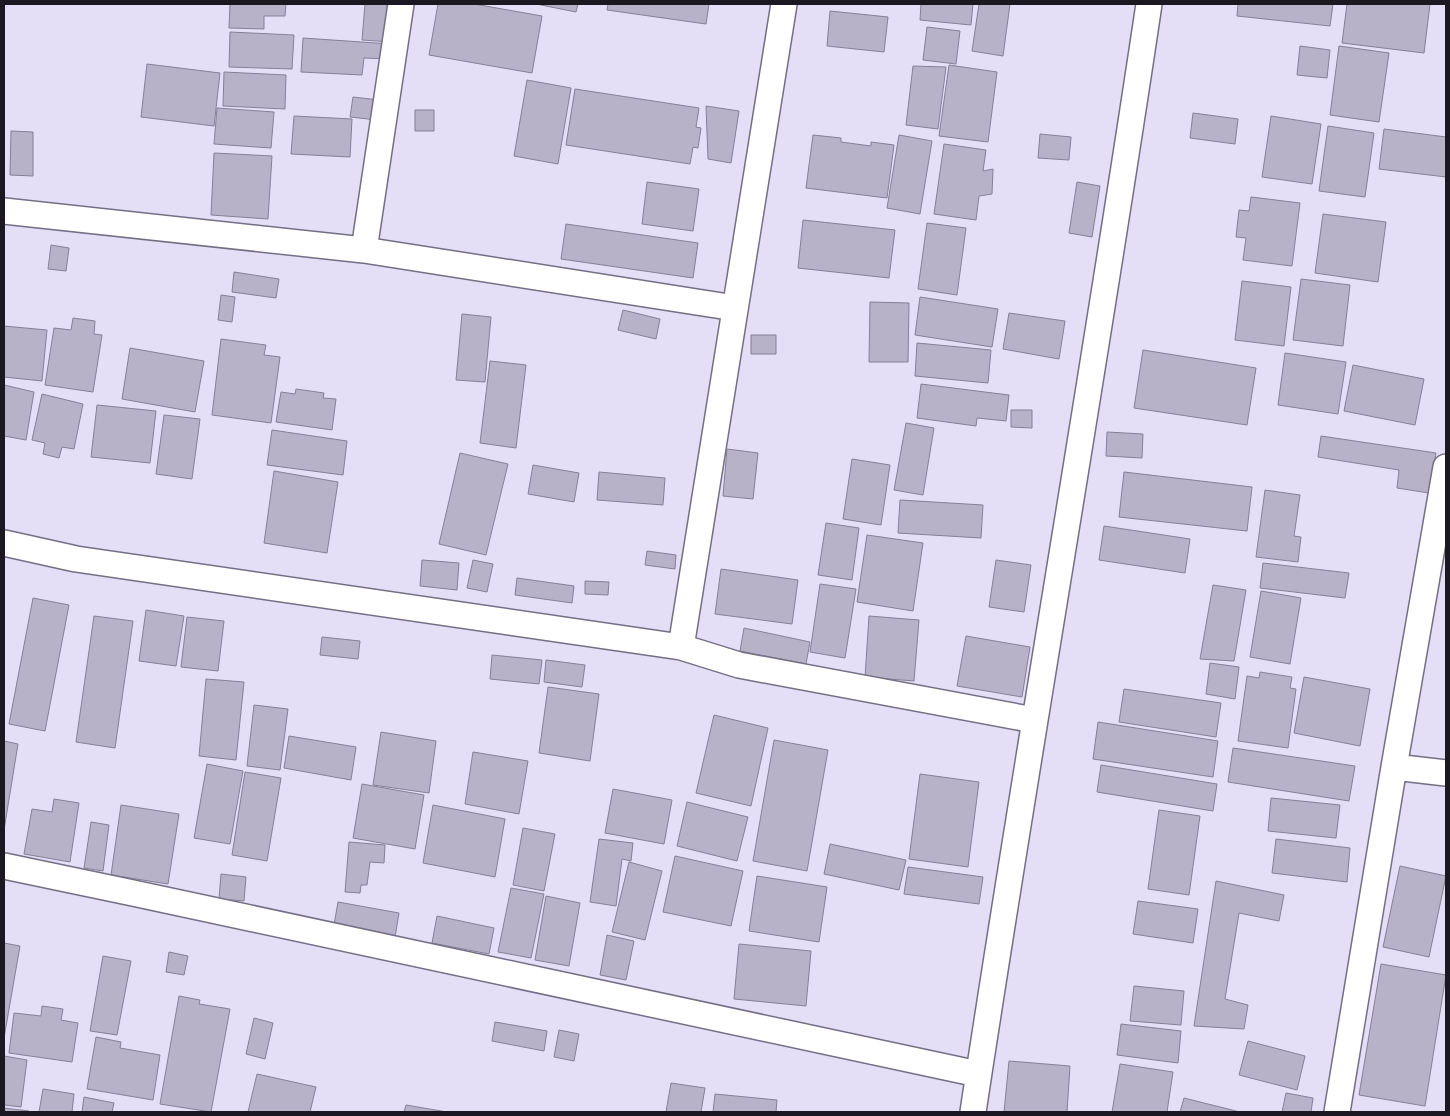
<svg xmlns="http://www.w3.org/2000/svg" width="1450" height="1116" font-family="'DejaVu Sans',sans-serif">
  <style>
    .building { fill: #b8b2c9; stroke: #868096 }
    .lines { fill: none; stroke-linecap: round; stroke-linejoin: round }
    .minor-casing { stroke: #746f84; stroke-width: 28 }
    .minor { stroke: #fff; stroke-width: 25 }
  </style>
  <rect width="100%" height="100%" fill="#e4def6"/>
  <path class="building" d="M230,4h56l-1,12h-21v13l-35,-1z
    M365,4h29l-3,38 -29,-2z
    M438,4h36l68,12 -10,57 -103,-18z
    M536,4h42l-2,8z
    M608,4h101l-3,20 -99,-14z
    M921,4h52l-2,21 -51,-5z
    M979,4h31l-7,52 -31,-5z
    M1238,4h95l-3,22 -93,-10z
    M1347,4h83l-6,49 -82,-10z
    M830,11l58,6 -4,35 -57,-6z
    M927,27l33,4 -4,33 -33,-4z
    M230,32l64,3 -2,34 -63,-2z
    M303,38l88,6 -2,15 -25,-1 -2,17 -61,-3z
    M1300,46l30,4 -3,28 -30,-3z
    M1339,46l50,7 -10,69 -49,-7z
    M147,64l73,9 -6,53 -73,-9z
    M949,65l48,7 -9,70 -49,-6z
    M913,66l33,1 -8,62 -32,-4z
    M224,72l62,3 -1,34 -62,-3z
    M527,80l44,8 -13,76 -44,-8z
    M575,89l124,19 -3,19 5,1 -3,20 -5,-1 -3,17 -124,-19z
    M353,97l26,3 -2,20 -27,-3z
    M706,106l33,5 -8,52 -23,-4z
    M217,108l57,4 -3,36 -57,-4z
    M415,110h19v21h-19z
    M1193,113l45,6 -3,25 -45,-6z
    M294,116l58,3 -2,38 -59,-3z
    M1271,116l50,8 -9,60 -50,-7z
    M1328,126l46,7 -9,64 -46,-6z
    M1384,129l62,8v40l-67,-8z
    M11,131l22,1v44l-23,-1z
    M1040,134l31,3 -2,23 -31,-2z
    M813,135l28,3v4l30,4v-4l23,3 -7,53 -81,-10z
    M899,135l33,6 -12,73 -33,-6z
    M944,144l42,6 -3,21 10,-2 -1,25 -13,2 -3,24 -42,-6z
    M214,153l58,3 -4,63 -57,-4z
    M647,182l52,7 -6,42 -51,-7z
    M1077,182l23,4 -8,51 -23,-4z
    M1251,197l49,6 -8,63 -49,-6 3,-22 -10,-1 3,-27 10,1z
    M1323,214l63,8 -8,60 -63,-9z
    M803,220l92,10 -6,48 -91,-10z
    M927,223l39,5 -9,67 -39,-6z
    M566,224l132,19 -5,35 -132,-19z
    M51,245l18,3 -3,23 -18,-2z
    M234,272l45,7 -3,19 -44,-6z
    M1301,279l49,6 -7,61 -50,-6z
    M1242,281l49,6 -7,59 -49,-6z
    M221,295l14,2 -3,25 -14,-2z
    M920,297l78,12 -6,38 -77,-12z
    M870,302l39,1 -1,59h-39z
    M623,310l37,9 -4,20 -38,-9z
    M1009,313l56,8 -6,38 -56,-10z
    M462,314l29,3 -6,65 -29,-2z
    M73,318l22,3 -1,13 8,1 -9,57 -48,-7 9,-57 17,2z
    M4,326l43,4 -5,51 -38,-4z
    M751,335h25v19h-25z
    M221,339l45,6 -2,10 16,2 -9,66 -59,-8z
    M917,343l74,7 -3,33 -73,-7z
    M130,348l74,13 -9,51 -73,-13z
    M1143,350l113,18 -9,57 -113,-17z
    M1285,353l61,9 -8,52 -60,-9z
    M490,361l36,4 -10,83 -36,-5z
    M1353,365l71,14 -9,46 -71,-14z
    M921,384l88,11 -3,26 -29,-3 -1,8 -59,-8z
    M4,385l30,7 -8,48 -22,-4z
    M296,389l28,4 -1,5 13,1 -4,31 -56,-8 5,-30 14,2z
    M42,394l41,10 -9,45 -12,-2 -3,11 -16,-4 2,-11 -13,-3z
    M97,405l59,6 -6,52 -59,-6z
    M1011,410h21v18l-21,-1z
    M164,415l36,4 -8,60 -36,-5z
    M906,423l28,5 -11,67 -29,-5z
    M272,430l75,11 -4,34 -76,-10z
    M1107,432l36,2 -1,24 -36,-2z
    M1321,436l115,17 -7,40 -32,-5 2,-18 -81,-13z
    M727,449l31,4 -5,46 -30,-3z
    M460,453l48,11 -22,91 -47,-11z
    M852,459l38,6 -9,60 -38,-6z
    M533,465l46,8 -5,29 -46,-8z
    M274,471l64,11 -11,71 -63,-10z
    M599,472l66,6 -2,27 -66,-5z
    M1124,472l128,15 -5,44 -128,-14z
    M1265,490l35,5 -6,41 7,1 -3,25 -42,-5z
    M900,500l83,5 -2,33 -83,-5z
    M826,523l33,5 -7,52 -34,-5z
    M1104,526l86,13 -5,34 -86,-13z
    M867,535l56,8 -10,68 -56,-9z
    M647,551l29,4 -1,14 -30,-4z
    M422,560l37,3 -2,27 -37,-4z
    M473,560l20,4 -6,28 -20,-4z
    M996,560l35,5 -7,47 -35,-5z
    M1263,563l86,10 -4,25 -85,-10z
    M721,569l77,11 -6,44 -77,-10z
    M517,578l57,8 -2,17 -57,-8z
    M585,581l24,1 -1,13 -23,-1z
    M820,584l36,5 -11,69 -35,-6z
    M1213,585l33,5 -12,71 -34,-2z
    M1261,591l40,7 -11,66 -40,-7z
    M33,598l36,7 -24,126 -36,-7z
    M146,610l38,6 -8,50 -37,-5z
    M94,616l39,5 -18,127 -39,-6z
    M869,616l50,4 -5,61 -49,-4z
    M187,617l37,4 -6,50 -37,-4z
    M744,628l66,14 -4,22 -66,-13z
    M966,636l64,11 -8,50 -65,-11z
    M322,637l38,4 -2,18 -38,-4z
    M492,655l50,5 -3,24 -49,-5z
    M546,660l39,5 -3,22 -38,-5z
    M1210,663l29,4 -4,32 -29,-5z
    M1260,672l32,5 -2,11 6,1 -8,59 -50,-7 9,-65 12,2z
    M1304,677l66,12 -10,57 -66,-13z
    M206,679l38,3 -8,78 -37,-4z
    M548,687l51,7 -9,67 -51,-8z
    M1124,689l97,14 -5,34 -97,-15z
    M254,705l34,4 -8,61 -33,-4z
    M714,715l54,13 -17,78 -55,-13z
    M1098,722l120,19 -5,36 -120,-18z
    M381,732l55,9 -7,52 -56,-8z
    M289,736l67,11 -5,33 -67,-12z
    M774,740l54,10 -21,121 -54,-10z
    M4,741l14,3 -14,86z
    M1233,748l122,18 -6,35 -121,-19z
    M473,752l55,9 -9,53 -54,-10z
    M207,764l36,7 -13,73 -36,-6z
    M1101,765l116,19 -4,27 -116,-19z
    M245,772l36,6 -14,83 -35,-6z
    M920,774l59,8 -11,85 -59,-8z
    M362,784l62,11 -9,54 -62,-11z
    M613,789l59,11 -8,44 -59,-11z
    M1271,798l69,7 -4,33 -68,-7z
    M54,799l25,4 -9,59 -46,-8 8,-45 20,3z
    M687,802l61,15 -11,44 -60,-15z
    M121,805l58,9 -11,70 -57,-9z
    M433,805l72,14 -10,58 -72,-14z
    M1159,810l41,6 -11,79 -41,-6z
    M91,822l18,3 -6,46 -19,-3z
    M523,828l32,6 -11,57 -31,-6z
    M599,839l34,4 -2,18 -9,-2 -6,47 -26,-4z
    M1276,839l74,9 -3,34 -75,-9z
    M349,842l36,3 -1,18 -14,-1 -3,23h-6l-1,8 -15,-1z
    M830,844l76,16 -7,30 -75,-16z
    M675,856l68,15 -12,55 -68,-14z
    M629,862l33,9 -17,69 -33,-8z
    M1400,866l46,10 -17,81 -46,-10z
    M908,867l75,10 -4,27 -75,-10z
    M221,874l25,3 -2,24 -25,-2z
    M757,876l70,11 -8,55 -70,-11z
    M1216,881l68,14 -5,26 -40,-8 -14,86 23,6 -4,24 -50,-3z
    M511,888l33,6 -13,64 -33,-6z
    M546,896l34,7 -11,63 -34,-6z
    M1138,901l60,8 -5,34 -60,-9z
    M338,902l61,11 -4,24 -61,-12z
    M437,916l57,12 -5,26 -57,-11z
    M607,935l27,6 -8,39 -26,-5z
    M4,943l16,3 -16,92z
    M739,944l72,7 -5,55 -72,-7z
    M169,952l19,4 -4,19 -18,-3z
    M103,956l28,5 -14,74 -27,-4z
    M1381,964l65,11 -21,131 -66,-11z
    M1134,986l50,5 -3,34 -51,-4z
    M179,996l21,4 -1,4 31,5 -19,103 -51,-8z
    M42,1006l21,3 -2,11 17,3 -6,39 -63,-9 5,-40 27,3z
    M254,1018l19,5 -8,36 -19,-5z
    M495,1022l52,9 -3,20 -52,-10z
    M1121,1024l60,7 -3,32 -61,-8z
    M559,1030l20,4 -5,27 -20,-4z
    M96,1037l25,5 -1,6 40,7 -7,45 -66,-11z
    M1248,1041l57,15 -8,34 -58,-15z
    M4,1056l23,4 -6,47 -17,-2z
    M1009,1061l61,5 -3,46h-63z
    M1120,1064l53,8 -6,40h-55z
    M257,1074l59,13 -6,25h-62z
    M671,1083l34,5 -4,24h-35z
    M43,1089l31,5 -2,18h-33z
    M1286,1093l27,5 -2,14h-29z
    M715,1094l62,6 -1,12h-63z
    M84,1097l30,6 -2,9h-30z
    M1184,1098l56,14h-60z
    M406,1105l41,7h-43z
    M4,1108l25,3v1h-25z"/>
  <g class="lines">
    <defs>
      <path id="minor" d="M4,211l360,39 371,58
        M364,250l37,-246
        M4,543l72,16 605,88 58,18 295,55
        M681,647l103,-643
        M1394,767l52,6
        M4,866l129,27 845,181
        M973,1112c56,-370 121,-738 176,-1108
        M1337,1112l57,-345 52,-300"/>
    </defs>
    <use href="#minor" class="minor-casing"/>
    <use href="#minor" class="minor"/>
  </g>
  <rect width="1450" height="1116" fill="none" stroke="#1b1821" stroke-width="10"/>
</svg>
